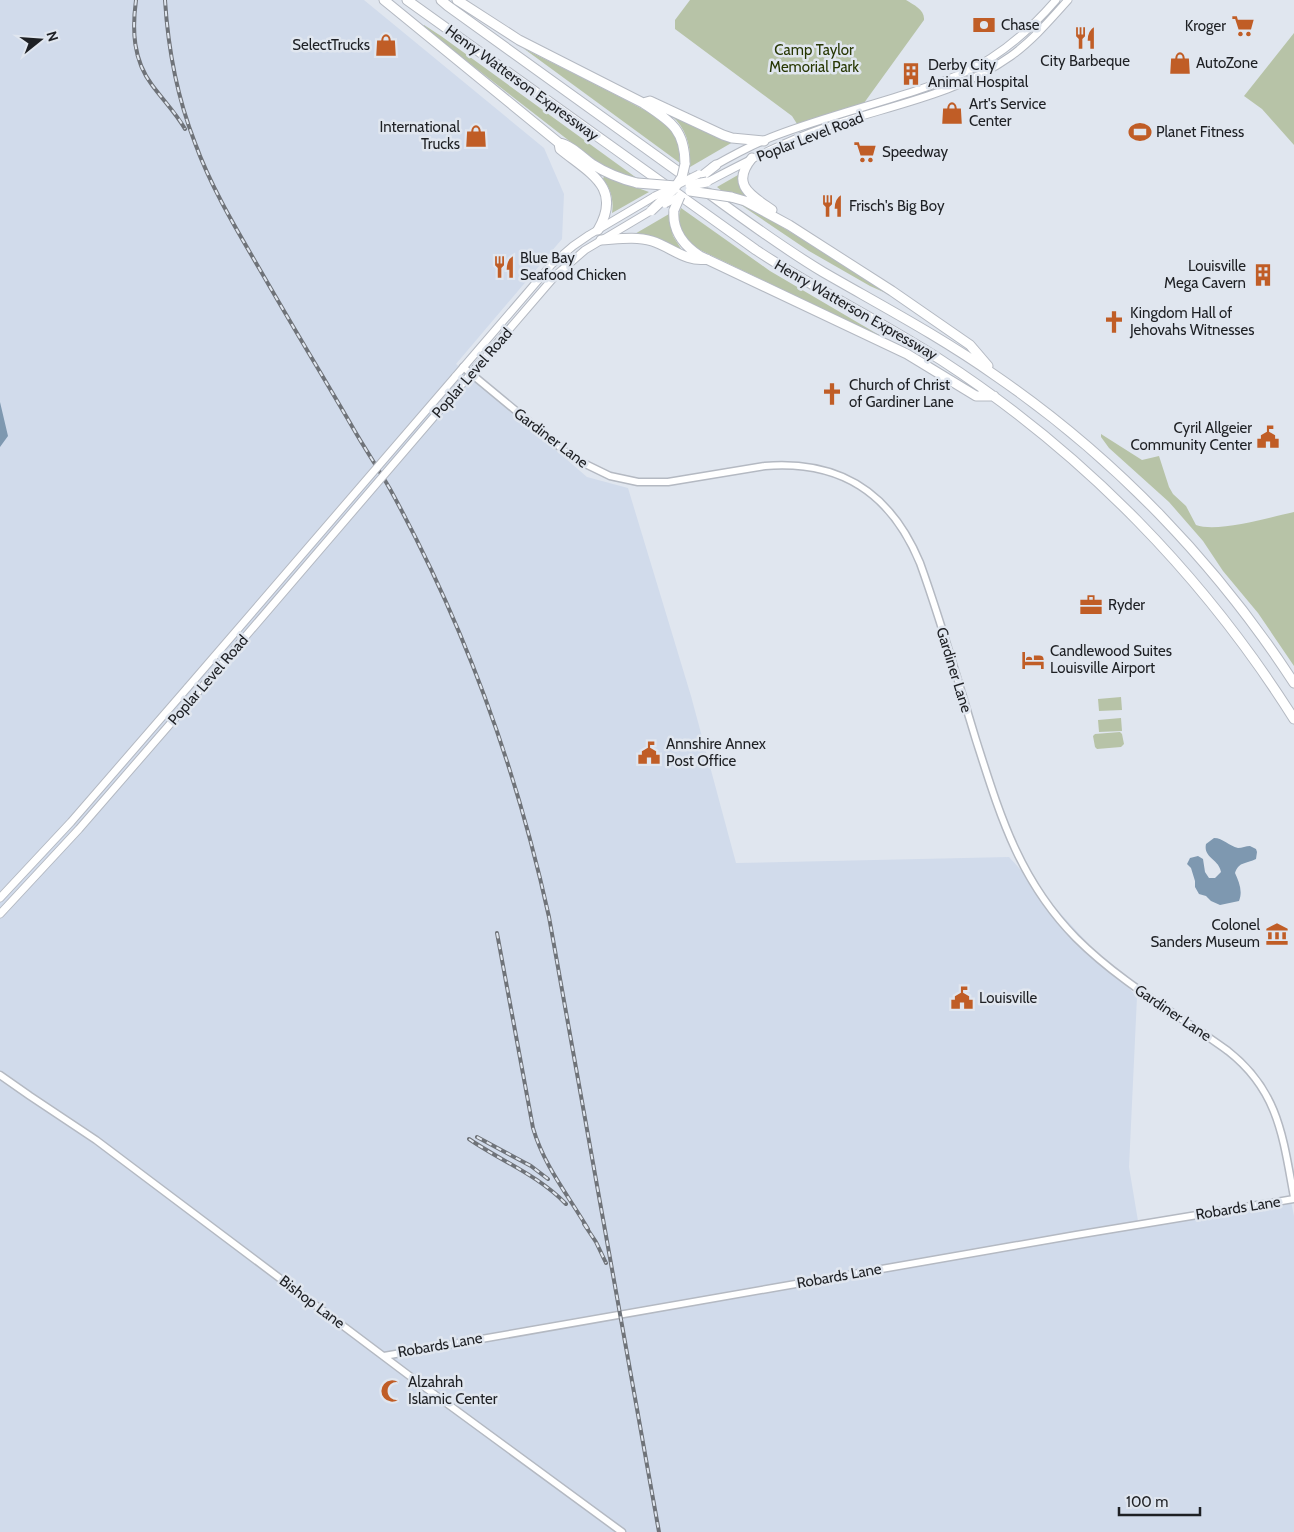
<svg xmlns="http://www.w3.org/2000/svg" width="1294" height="1532" font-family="Cabin,sans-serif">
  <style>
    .built { fill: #d1dbeb }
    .green { fill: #b7c3a7 }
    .water { fill: #7e98b0 }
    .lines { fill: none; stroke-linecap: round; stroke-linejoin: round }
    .tertiary-casing { stroke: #b4b9c2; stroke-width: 9 }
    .secondary-casing { stroke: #b4b9c2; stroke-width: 9 }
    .motorway-casing { stroke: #b4b9c2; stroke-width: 11 }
    .tertiary { stroke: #fff; stroke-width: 6 }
    .secondary { stroke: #fff; stroke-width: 7 }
    .motorway { stroke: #fff; stroke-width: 9 }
    .rail-casing { stroke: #6f7379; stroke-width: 4 }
    .rail { stroke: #e0e6ef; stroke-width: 2; stroke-dasharray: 5.5; stroke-linecap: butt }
    .secondary-bridge-casing { stroke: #b4b9c2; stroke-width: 9; stroke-linecap: butt }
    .motorway-bridge-casing { stroke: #b4b9c2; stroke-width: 11; stroke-linecap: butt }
    .secondary-bridge { stroke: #fff; stroke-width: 7 }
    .motorway-bridge { stroke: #fff; stroke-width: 9 }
    .labels { text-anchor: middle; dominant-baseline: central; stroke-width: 5; stroke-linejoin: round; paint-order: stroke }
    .poi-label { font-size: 15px; fill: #1e2024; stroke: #e0e6ef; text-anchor: start }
    .park-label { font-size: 15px; fill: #273703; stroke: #e0e6ef }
    .street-label { font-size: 15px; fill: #1e2024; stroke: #e0e6ef }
  </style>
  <rect width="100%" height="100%" fill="#e0e6ef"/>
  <path class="built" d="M0,0h364l180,148 20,46 -2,45 -106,125 131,113 41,11 63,208 45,167 273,-6 128,140 -8,170 9,54 153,-20 3,15v316h-1294z"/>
  <path class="green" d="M690,0h216c8,5 19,10 18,20l-60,83 -65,24 -7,-11 -117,-87v-9z
    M424,25l17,11 197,143 -27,-9 -21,-13 -167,-130z
    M1294,33v112l-32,-36 -18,-13z
    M523,48l93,47 36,19 17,12 9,14 2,23z
    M672,116l61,26 -43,25c1,-21 -3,-37 -18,-51z
    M738,175h1l12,25 -28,-8 -6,-5z
    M604,176l45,16 -37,21c2,-12 -1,-24 -9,-34z
    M738,203l20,9 139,86 -27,-12 -61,-35z
    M681,208l89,63 121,71 -195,-94c-12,-9 -21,-26 -15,-40z
    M669,214l4,22 10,16 -50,-17z
    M1101,434l41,26 17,-4 10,31 4,7 13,12 10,19c22,8 74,-8 98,-13v154l-36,-53 -35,-42 -20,-30 -34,-39 -60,-54 -8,-11z
    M1121,697l1,13 -23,1 -1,-12z
    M1121,718l1,13 -23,1 -1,-12z
    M1120,732l2,2 2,10 -3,3 -24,2 -2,-2 -2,-11 2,-2z"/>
  <path class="water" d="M0,402l8,34 -8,11z
    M1214,838c9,0 15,8 24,10 4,0 8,-2 12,-2l6,3 1,3 -1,7c-9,5 -17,2 -21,14 4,9 8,18 4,28l-19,4 -9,-4 -5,-5 -7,-2 -4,-7v-6l-4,-13 -4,-4 3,-6 8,-2 5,3 2,13 4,6h6l6,-6c-2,-13 -18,-14 -15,-28z"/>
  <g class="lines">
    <defs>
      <path id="tertiary" d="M463,367l110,91 37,18 28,6h30l97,-16c76,-6 126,27 155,97 21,58 38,118 56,177 24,75 43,140 100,198 45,45 101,76 152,113 51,40 55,87 66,146
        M0,1075l30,21 66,44 323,243 203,149
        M384,1356l692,-121 218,-36"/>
      <path id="secondary" d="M712,167c21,-12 43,-24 65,-32 45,-17 92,-29 138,-44 26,-9 53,-18 76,-33 25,-16 46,-36 65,-58
        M707,182c37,-19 74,-39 114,-53 64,-23 134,-33 190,-73 22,-16 39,-36 57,-56
        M455,377l97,-113 21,-18 16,-11 66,-39
        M462,384l93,-108 30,-26 69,-41
        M0,898l71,-76 117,-135
        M0,914l79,-85 118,-136"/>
      <path id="motorway" d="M384,0l175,143c12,2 23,14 33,21 14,9 29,15 45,19
        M407,0l349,250c60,40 125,71 185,110 143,93 263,216 353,359
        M441,0l7,6 239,172
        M457,0l62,40 124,63c27,18 42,26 42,61
        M643,103l7,-2 73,34 9,3 32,3
        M559,143l1,6c29,24 63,38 38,81
        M752,158c-22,27 -1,37 20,52
        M702,176l14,-11
        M708,193c38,28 75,55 115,79 59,34 118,65 173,104 118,81 220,187 298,307
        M731,197l14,4 44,24 103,66 78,54 18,21
        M674,210c-2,21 9,35 26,46l207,98 69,42h18
        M601,240c17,-1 35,-4 51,1 19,6 35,22 55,18"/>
    </defs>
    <use href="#tertiary" class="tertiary-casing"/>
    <use href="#secondary" class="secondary-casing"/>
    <use href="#motorway" class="motorway-casing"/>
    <use href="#tertiary" class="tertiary"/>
    <use href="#secondary" class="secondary"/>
    <use href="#motorway" class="motorway"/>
    <defs>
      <path id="rail" d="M136,0c-4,30 -3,60 16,85 11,15 24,28 33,44
        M165,0c3,48 12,97 30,143 16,44 40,84 64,125 31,54 63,107 94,160 12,21 25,40 37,61 74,135 126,278 159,428l110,615
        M497,933l36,195c11,38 35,67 55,101
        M477,1137l54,29 17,13
        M469,1139c32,22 69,36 97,65
        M584,1224l12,18 10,21"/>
    </defs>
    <use href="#rail" class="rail-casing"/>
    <use href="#rail" class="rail"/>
    <defs>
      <path id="secondary-bridge" d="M677,185l22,-11
        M655,196l17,-8
        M665,204l15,-8
        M188,687l267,-310
        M197,693l265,-309"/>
      <path id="motorway-bridge" d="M637,183l39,3
        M690,185l17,-3
        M676,186l6,-9 3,-13
        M690,191l41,6
        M674,210l6,-14
        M651,211l23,-22"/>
    </defs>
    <use href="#secondary-bridge" class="secondary-bridge-casing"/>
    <use href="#motorway-bridge" class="motorway-bridge-casing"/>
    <use href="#secondary-bridge" class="secondary-bridge"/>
    <use href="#motorway-bridge" class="motorway-bridge"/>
  </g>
  <defs>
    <symbol id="bank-bare" viewBox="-9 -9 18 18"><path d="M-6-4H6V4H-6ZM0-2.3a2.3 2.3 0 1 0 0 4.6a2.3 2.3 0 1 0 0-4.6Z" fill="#c05d26" stroke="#e0e6ef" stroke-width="2.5" paint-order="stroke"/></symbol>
    <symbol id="supermarket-bare" viewBox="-9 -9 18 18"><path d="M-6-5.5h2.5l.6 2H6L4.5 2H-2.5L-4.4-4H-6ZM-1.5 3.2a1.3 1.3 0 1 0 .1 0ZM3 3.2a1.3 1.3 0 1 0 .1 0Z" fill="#c05d26" stroke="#e0e6ef" stroke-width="2.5" paint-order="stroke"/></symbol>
    <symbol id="restaurant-bare" viewBox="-9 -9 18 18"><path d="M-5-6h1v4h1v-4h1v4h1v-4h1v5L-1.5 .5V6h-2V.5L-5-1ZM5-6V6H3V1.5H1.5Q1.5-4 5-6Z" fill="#c05d26" stroke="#e0e6ef" stroke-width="2.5" paint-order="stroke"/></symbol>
    <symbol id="shop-bare" viewBox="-9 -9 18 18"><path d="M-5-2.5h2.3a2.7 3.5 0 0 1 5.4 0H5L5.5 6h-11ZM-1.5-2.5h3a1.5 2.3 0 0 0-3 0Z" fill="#c05d26" stroke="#e0e6ef" stroke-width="2.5" paint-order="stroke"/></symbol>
    <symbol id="building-bare" viewBox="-9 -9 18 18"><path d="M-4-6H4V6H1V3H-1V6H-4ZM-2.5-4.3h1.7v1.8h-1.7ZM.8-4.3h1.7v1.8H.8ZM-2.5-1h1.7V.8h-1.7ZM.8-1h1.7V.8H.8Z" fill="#c05d26" stroke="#e0e6ef" stroke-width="2.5" paint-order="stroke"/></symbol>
    <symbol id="stadium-bare" viewBox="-9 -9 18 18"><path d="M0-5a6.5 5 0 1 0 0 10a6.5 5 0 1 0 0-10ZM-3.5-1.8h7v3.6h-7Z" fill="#c05d26" stroke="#e0e6ef" stroke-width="2.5" paint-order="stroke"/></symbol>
    <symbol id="church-bare" viewBox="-9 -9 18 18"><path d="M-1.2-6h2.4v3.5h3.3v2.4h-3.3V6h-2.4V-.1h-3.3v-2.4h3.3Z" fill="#c05d26" stroke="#e0e6ef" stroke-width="2.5" paint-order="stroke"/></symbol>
    <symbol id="civic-bare" viewBox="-9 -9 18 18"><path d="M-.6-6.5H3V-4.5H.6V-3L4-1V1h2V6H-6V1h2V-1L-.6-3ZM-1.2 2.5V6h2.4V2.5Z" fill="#c05d26" stroke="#e0e6ef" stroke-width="2.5" paint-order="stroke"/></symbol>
    <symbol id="office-bare" viewBox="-9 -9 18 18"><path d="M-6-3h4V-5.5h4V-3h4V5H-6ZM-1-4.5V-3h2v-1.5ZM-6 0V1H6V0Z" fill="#c05d26" stroke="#e0e6ef" stroke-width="2.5" paint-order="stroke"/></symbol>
    <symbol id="hotel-bare" viewBox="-9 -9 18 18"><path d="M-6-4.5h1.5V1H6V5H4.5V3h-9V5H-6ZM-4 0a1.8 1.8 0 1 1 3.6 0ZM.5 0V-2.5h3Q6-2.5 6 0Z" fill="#c05d26" stroke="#e0e6ef" stroke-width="2.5" paint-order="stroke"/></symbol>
    <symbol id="museum-bare" viewBox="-9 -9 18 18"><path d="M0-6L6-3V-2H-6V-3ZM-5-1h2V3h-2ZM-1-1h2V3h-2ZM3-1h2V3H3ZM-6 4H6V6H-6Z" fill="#c05d26" stroke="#e0e6ef" stroke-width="2.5" paint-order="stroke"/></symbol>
    <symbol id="mosque-bare" viewBox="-9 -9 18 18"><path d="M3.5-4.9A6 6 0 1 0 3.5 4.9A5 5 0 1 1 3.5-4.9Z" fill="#c05d26" stroke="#e0e6ef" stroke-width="2.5" paint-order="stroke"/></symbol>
  </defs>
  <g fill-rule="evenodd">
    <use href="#bank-bare" x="968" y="9" width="32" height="32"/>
    <use href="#supermarket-bare" x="1227" y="10" width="32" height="32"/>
    <use href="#restaurant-bare" x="1069" y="22" width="32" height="32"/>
    <use href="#shop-bare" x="370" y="29" width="32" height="32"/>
    <use href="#shop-bare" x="1164" y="47" width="32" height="32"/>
    <use href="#building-bare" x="895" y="58" width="32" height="32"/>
    <use href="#shop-bare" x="936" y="97" width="32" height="32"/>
    <use href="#stadium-bare" x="1124" y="116" width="32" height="32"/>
    <use href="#shop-bare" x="460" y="120" width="32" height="32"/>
    <use href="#supermarket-bare" x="849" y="136" width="32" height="32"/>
    <use href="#restaurant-bare" x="816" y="190" width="32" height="32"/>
    <use href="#restaurant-bare" x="488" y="251" width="32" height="32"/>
    <use href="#building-bare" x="1247" y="259" width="32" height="32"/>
    <use href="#church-bare" x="1098" y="306" width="32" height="32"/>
    <use href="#church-bare" x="816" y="378" width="32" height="32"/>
    <use href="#civic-bare" x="1252" y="421" width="32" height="32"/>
    <use href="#office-bare" x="1075" y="589" width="32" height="32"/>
    <use href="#hotel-bare" x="1017" y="644" width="32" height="32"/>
    <use href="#civic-bare" x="633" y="737" width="32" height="32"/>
    <use href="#museum-bare" x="1261" y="918" width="32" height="32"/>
    <use href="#civic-bare" x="946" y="982" width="32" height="32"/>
    <use href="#mosque-bare" x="376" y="1375" width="32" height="32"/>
  </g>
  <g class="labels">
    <g class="poi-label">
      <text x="1001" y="25">Chase</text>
      <text x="1226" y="26" text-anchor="end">Kroger</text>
      <text x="370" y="45" text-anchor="end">SelectTrucks</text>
      <text x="1085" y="61" text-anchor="middle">City Barbeque</text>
      <text x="1196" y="63">AutoZone</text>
      <text x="928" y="65">Derby City<tspan x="928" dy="17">Animal Hospital</tspan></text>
      <text x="969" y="104">Art's Service<tspan x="969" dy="17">Center</tspan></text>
      <text x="460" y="127" text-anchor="end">International<tspan x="460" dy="17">Trucks</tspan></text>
      <text x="1156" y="132">Planet Fitness</text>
      <text x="882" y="152">Speedway</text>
      <text x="849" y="206">Frisch's Big Boy</text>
      <text x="520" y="258">Blue Bay<tspan x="520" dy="17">Seafood Chicken</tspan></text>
      <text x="1246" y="266" text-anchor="end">Louisville<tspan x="1246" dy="17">Mega Cavern</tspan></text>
      <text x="1130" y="313">Kingdom Hall of<tspan x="1130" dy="17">Jehovahs Witnesses</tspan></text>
      <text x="849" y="385">Church of Christ<tspan x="849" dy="17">of Gardiner Lane</tspan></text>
      <text x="1252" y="428" text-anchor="end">Cyril Allgeier<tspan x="1252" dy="17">Community Center</tspan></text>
      <text x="1108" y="605">Ryder</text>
      <text x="1050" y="651">Candlewood Suites<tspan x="1050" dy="17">Louisville Airport</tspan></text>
      <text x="666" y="744">Annshire Annex<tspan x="666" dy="17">Post Office</tspan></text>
      <text x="1260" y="925" text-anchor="end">Colonel<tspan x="1260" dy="17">Sanders Museum</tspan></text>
      <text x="979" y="998">Louisville</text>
      <text x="408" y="1382">Alzahrah<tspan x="408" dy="17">Islamic Center</tspan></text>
    </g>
    <g class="park-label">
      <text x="814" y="50">Camp Taylor<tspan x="814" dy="17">Memorial Park</tspan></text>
    </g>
    <g class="street-label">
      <text transform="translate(522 83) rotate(36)">Henry Watterson Expressway</text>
      <text transform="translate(810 137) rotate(-21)">Poplar Level Road</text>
      <text transform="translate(856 310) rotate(30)">Henry Watterson Expressway</text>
      <text transform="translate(472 373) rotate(-49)">Poplar Level Road</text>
      <text transform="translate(551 438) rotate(37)">Gardiner Lane</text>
      <text transform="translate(954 670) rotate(73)">Gardiner Lane</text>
      <text transform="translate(208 680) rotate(-49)">Poplar Level Road</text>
      <text transform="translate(1173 1013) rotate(34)">Gardiner Lane</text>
      <text transform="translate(1238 1208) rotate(-9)">Robards Lane</text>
      <text transform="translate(839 1276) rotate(-10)">Robards Lane</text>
      <text transform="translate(312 1302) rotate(37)">Bishop Lane</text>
      <text transform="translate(440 1345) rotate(-10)">Robards Lane</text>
    </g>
  </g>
  <g transform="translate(40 40) rotate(73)" stroke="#e0e6ef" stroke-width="4" paint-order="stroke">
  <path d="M0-4L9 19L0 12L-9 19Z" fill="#1e2024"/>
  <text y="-8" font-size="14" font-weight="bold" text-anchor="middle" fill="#1e2024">N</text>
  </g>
  <path d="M1119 1507v8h81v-8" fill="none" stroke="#1e2024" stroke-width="2.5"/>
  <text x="1126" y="1507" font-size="15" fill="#1e2024" stroke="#e0e6ef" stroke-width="4" paint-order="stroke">100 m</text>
</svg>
